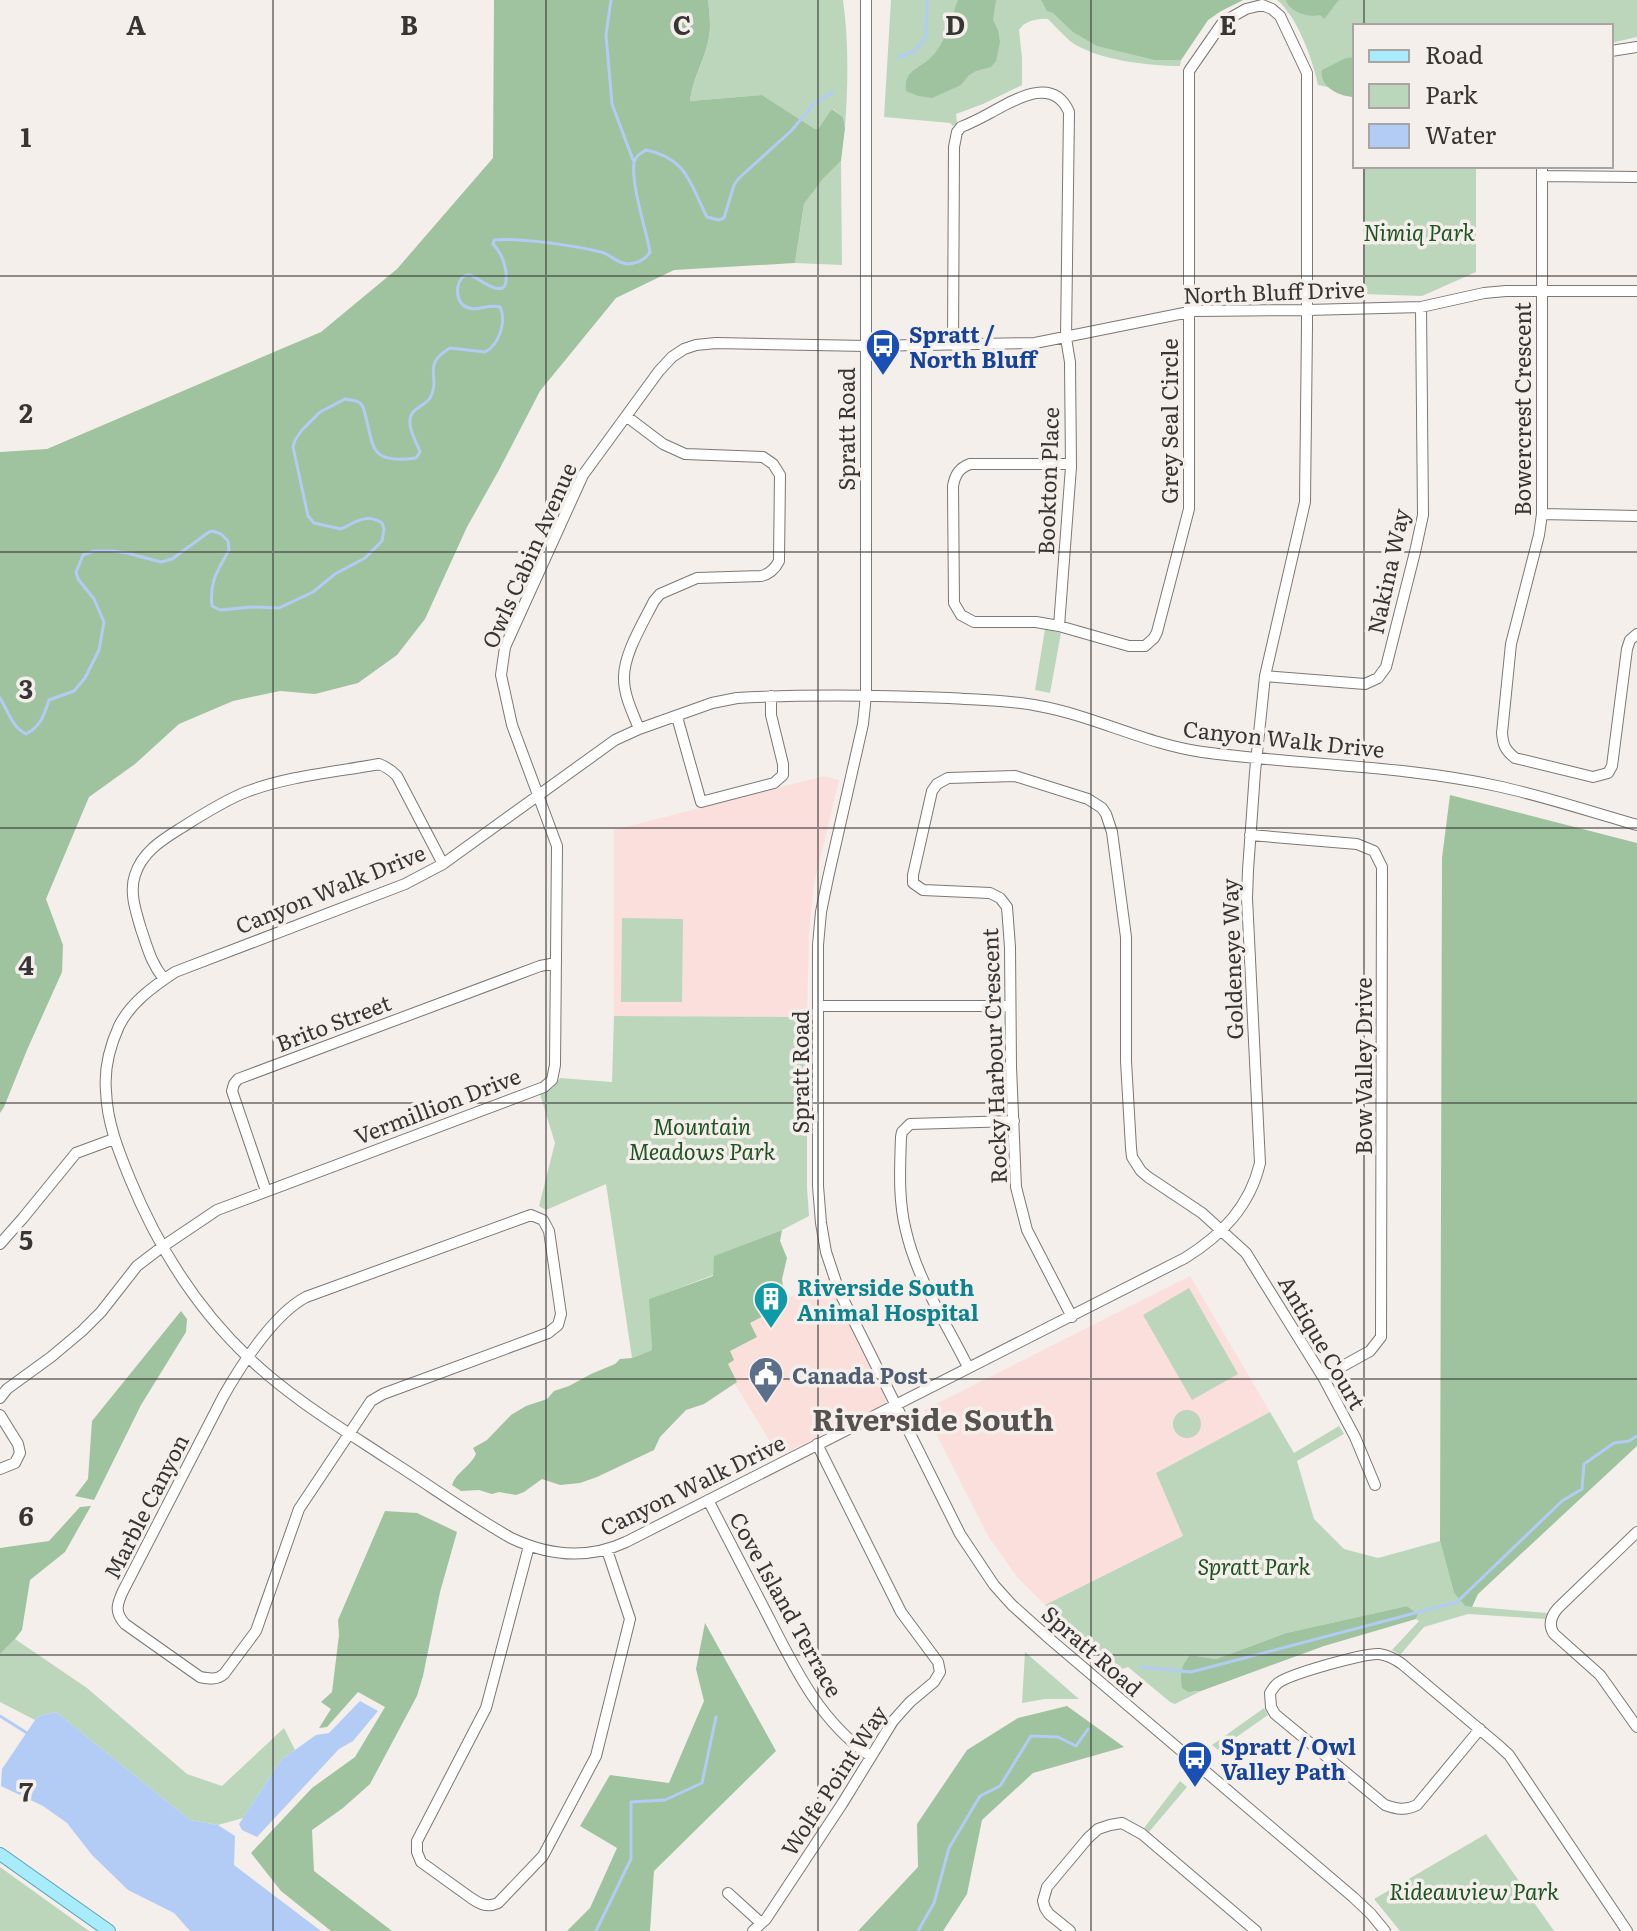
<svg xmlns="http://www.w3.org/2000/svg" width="1637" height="1931" font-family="Literata,serif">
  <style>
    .commercial { fill: #fadfdb }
    .education { fill: #fadfdd }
    .green { fill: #bcd6bc }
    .forest { fill: #9fc39e }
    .water { fill: #b2ccf6 }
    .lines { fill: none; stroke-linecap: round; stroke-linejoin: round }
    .stream { stroke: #b2ccf6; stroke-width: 3 }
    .minor-casing { stroke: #7c7875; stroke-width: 12 }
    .major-casing { stroke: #5ba3b4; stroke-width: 14 }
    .minor { stroke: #fff; stroke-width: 10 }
    .major { stroke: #a8ebfb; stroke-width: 12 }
    .grid { fill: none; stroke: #383635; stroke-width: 2; stroke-opacity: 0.55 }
    .labels { text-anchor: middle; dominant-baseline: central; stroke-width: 7; stroke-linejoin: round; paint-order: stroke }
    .park-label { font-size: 22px; font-style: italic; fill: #205424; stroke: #f4efeb }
    .street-label { font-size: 22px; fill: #383635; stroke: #f4efeb }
    .transit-label { font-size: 22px; font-weight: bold; fill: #164399; stroke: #f4efeb; text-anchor: start }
    .culture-label { font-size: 22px; font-weight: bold; fill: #0d838f; stroke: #f4efeb; text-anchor: start }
    .service-label { font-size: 22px; font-weight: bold; fill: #4e5e75; stroke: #f4efeb; text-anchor: start }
    .district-label { font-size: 30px; font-weight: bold; fill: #57524f; stroke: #f4efeb }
    .grid-label { font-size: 26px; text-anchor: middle; font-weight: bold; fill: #383635; stroke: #f4efeb; stroke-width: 7; stroke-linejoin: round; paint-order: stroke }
  </style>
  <rect width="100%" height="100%" fill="#f4efeb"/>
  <path class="commercial" d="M829,1278l17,39 43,85 -110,54 -58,-95 2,-12 20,-29z"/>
  <path class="education" d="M824,776l15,4 -25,104 -5,48 -2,85 -193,-1v-186z
    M1190,1276l80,136 -114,61 28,63 -139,69 -27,-27 -30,-42 -64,-126z"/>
  <path class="green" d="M708,0h135c6,42 5,86 2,128l-2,-11 -10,-8 -15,20h-3l-53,-34 -72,6c3,-25 20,-49 20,-75 0,-8 -1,-18 -2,-26z
    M891,0h352l-22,11 -13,9 -27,40 -1,6c-31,0 -85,-6 -110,-25 -8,-7 -15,-15 -22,-22 -10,-1 -24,2 -29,11l3,28v27l-39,19 -27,10 1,9 -4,3 -3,-3 -66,-6z
    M1277,0h360v37l-26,6v-17h-256v67l-37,-8c-5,-25 -21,-69 -41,-85z
    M841,161l1,104 -47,-2 9,-59 19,-25z
    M1363,166h113v106l-54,24 -59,-2z
    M1045,629l16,4 -11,60 -15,-3z
    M622,918l61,1 -1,83h-61z
    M614,1016l193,1v171l2,28 -27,14 -67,26 -2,19 -63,24 2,51 -20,8 -26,-174 -60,26 -7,-4 16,-63 -15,-49 13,-6 7,-10 52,4z
    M1189,1288l49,86 -46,26 -49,-85z
    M1173 1424a14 14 0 1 1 28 0a14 14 0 1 1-28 0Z
    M1270,1412l24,41 45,-27 5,8 -47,27 17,58 30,30 34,9 62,-17 14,52 11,13 82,7 -2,6 -77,-5 -44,13 -24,28 -8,-5 27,-29 -3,-2 2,-5 -11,-8 -121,27 -70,26 -26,-4 3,37 8,-1 -26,13 -5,-2 -42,-35 -6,2 -77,-64 138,-69 -27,-63z
    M15,1639l72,49 100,86 35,12 62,-58 11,22 -14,10 -38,58 -25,7 -28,-5 -134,-108 -17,4 -4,4 -35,-18v-48z
    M1025,1652l54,47h-34l-23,4z
    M1264,1708l4,7 -50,35 -6,-5z
    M1180,1781l7,6 -38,45 -5,-4z
    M1486,1834l68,97h-154l-26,-32z
    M0,1867l89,64h-89z"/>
  <path class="forest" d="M494,0h214c1,8 2,17 2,26 0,26 -17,49 -20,75l72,-6 53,34h3l14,-20 11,8 2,11 -4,33 -18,18 -19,25 -9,59 -121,7 -58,28 -76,93 -41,79 -32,57 -42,92 -28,36 -39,28 -43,11 -35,-3 -47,10 -54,23 -44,40 -46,33 -43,102 17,46 -1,27 -35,78 -23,57 -4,6v-661l47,-3 274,-117 76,-63 96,-111z
    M958,0h38l-3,20 5,10 2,12 -4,19 -5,6 -15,4 -7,4 -8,10 -29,13 -14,-2 -12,-5c-3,-23 17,-22 29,-38 12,-15 16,-35 23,-53z
    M1041,0h202l-22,11 -13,9 -27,40h-26l-58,-14 -24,-14 -20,-19 -6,-2z
    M1286,0h53c-6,6 -9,13 -15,19l-4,-4c-11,3 -31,-3 -34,-15z
    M1355,57v40c-15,0 -36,-10 -33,-27l24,-12z
    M1450,795l187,48v603l-159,148 -6,13 -7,-1 -11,-13 -14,-52 2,-683z
    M782,1230l-2,11 7,17 -5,21 3,26 -35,18 7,14 -27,14 4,9 -6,4 9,18 -33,22 -18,6 -26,27 -6,13 -57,27 -17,6 -20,2 -18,-6 -18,13 -8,3 -17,-3 -7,2 -13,-4 -18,1 -9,-6c4,-13 19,-19 24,-31l-3,-6 14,-8 24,-25 15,-9 21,-7 7,-8 15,-5 22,-12 24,-10 5,-5 12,-1 20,-8 -3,-51 64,-23 1,-20z
    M181,1311l6,8 -1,13 -45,73 -47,95 -19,-4 13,-17 4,-58z
    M91,1506l-26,46 -35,28 -8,50 -7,9 -15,15v-106l49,-7 31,-34z
    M385,1511l32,2 40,19 -17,60 -17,84 -6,20 -47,88 -27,24 -31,22 2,41 78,60h-61l-50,-40 -30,-38 61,-65 43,-31 30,-50 -27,-15 -31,35 -8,1 12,-19 -10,-7 11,-10 7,-57 -1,-15z
    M1407,1606l11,8 -2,5 -92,27 -123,45 -13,1 -6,-4c-2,-14 -1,-22 8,-33l26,4 70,-26z
    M705,1623l71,128 -122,120 -4,60h-83l23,-23 27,-60 -37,-22 30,-51 59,8 35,-82 -8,-32z
    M1067,1706l57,41 -91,26 -51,47 -15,74 -24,37h-85l60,-64 -1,-43 50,-74 51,-32z"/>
  <path class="water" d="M360,1701l18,10 -25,30 -14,8 -82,88 -15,-7 -3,-6 42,-64 35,-25 13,-2z
    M56,1712l134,108 28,5 17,11 -1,29 87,66h-131l-16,-18 -46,-23 -36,-35 -25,-32 -24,-17 -42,-20 1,-17 33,-49 4,-4z"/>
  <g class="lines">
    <path class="stream" d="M611,0l-5,35 6,69 21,56
      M899,57l16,-6 11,-14 1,-37
      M0,698c8,13 12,29 26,36 15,-8 18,-19 23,-34l25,-9 11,-13 14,-28 5,-28 -10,-23 -16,-20 -2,-7 7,-17 11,-4h19l14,2 34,9 11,-3 37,-27 4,-1 8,3 7,7 1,9c-11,20 -20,32 -17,56l8,4 32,-3 27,1 34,-16 22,-18 30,-16 17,-17 2,-12 -2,-6c-16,-10 -26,-1 -41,6l-27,-6 -6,-7 -15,-69 2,-7 7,-10 18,-18 25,-13 11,2 4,2 3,4c12,38 3,58 53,51l4,-6c-3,-10 -11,-20 -10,-31 0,-13 14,-14 20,-23 12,-22 -10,-32 20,-50l35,4c14,-7 22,-31 15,-45 -13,-4 -26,7 -37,-2 -9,-7 -7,-31 7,-30 7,1 40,32 36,-3 -2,-12 -5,-19 -13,-28l1,-4c26,-3 81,6 107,12 11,3 16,12 28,12 9,-1 17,-5 21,-12 -4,-23 -19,-67 -16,-89 1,-7 6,-9 12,-13 41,8 44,34 61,67l12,3 5,-2 10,-33 5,-7 52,-47 23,-27 19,-12
      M1142,1667l49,5 266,-70 105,-101 20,-12 2,-25 30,-21 15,-2 8,-5
      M0,1716l27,17
      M596,1931l35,-72v-57l34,-2 37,-17 14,-66
      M918,1931l16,-28 15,-55 31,-52 20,-10 31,-50 27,1 18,9 12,-17"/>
    <defs>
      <path id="minor" d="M866,0v695l-3,29 -35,154 -7,34 -3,33v241l3,37 5,29 13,39 121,243 34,51 18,20 39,35 302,257 18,17 14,17
        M1611,51l26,-4
        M1542,166v348l-3,21 -28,109 -9,89c1,12 3,17 13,25l78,19 15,-4 4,-7 15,-117 3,-9 7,-6
        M1542,176l95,1
        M953,345l1,-198 3,-15 4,-5c10,-4 20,-9 29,-14 24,-13 63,-38 79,-1l-3,226 4,24 1,105 -12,159
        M626,416l37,28 22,10 78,3 10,7 7,11 -1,86c-4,8 -9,13 -18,15l-64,2 -37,16 -6,7c-11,22 -31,54 -30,78 0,17 9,34 15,50
        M1071,464h-101c-11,4 -15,11 -17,22l1,117 7,12 13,7h62l23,4 70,20h16l9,-8 3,-6 32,-123v-438l34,-49 23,-13 16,-4 10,4 8,7 27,57v253l-2,176 -40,174 -10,96 -7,98 -1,28 13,265c-10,43 -38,72 -75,95l-559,284c-39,18 -77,14 -115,-4 -42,-24 -82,-53 -123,-79 -47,-31 -97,-61 -138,-100 -53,-50 -93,-114 -120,-180 -12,-29 -23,-57 -24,-88 -2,-22 4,-45 13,-65 12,-24 35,-40 56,-54l230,-88 38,-20 172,-124 24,-11 73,-26 25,-5c70,-4 141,-3 212,0 30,2 61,2 90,8 56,10 107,38 163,46 98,13 198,13 295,34 47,10 94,26 140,39
        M1542,514l95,2
        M1265,676l100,8 13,-6 8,-11 29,-115 8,-37 -2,-208
        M677,717l24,85 73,-19 9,-8v-11l-12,-49v-19
        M1250,835l107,9 17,7 8,16 -1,470 -11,14 -47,26
        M164,979c-13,-16 -16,-30 -23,-50 -5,-17 -12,-37 -6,-54 7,-23 27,-35 46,-47 21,-13 42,-27 65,-36 42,-16 90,-20 133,-28 8,3 12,6 18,12l46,88
        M820,1006h190
        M266,1191l-34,-100 2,-7 4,-5 302,-113 16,-3
        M531,1215l12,5 6,11 12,83 -3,11 -10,8 -165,61 -12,7 -72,108 -43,122 -32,43c-7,6 -14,5 -24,3l-75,-53c-11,-12 -8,-20 -2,-33l100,-194c18,-32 51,-83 83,-100z
        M0,1244l23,-26 53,-65 38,-14
        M1072,1317l-45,-87 -11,-43 -5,-120 -1,-120 -3,-40 -7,-9 -10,-5 -67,-3 -10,-7v-8l19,-84 5,-7 11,-6 67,-2 73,23 14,9 4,6 6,18 14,105v124l5,87 1,9 9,14 7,6 54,36 44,40 77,124 32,60 20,48
        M968,1367c-22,-44 -51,-88 -62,-136 -8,-31 -6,-63 -5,-94l1,-5 8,-8 104,-3
        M0,1398l7,-9 44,-32 31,-26 19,-19 36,-46 25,-19 55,-37 327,-123 8,-7 3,-15 2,-219 -45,-121 -11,-50 4,-28 78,-172 76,-104 13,-14 12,-8 12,-4 20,-2 150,3 169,-3 159,-32 113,-1 114,-3 63,-14 22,-2h131
        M0,1415l18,29 2,9 -5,10 -15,6
        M708,1500c20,38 39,76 59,114 28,55 52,106 103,142
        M1637,1532l-79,76c-7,8 -10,17 -4,26l46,41 37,52
        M529,1546l-43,162 -69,133v11l4,10 50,36c9,6 16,10 27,5l45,-47 53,-100 34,-137 -23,-69
        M1480,1729l-63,76c-12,6 -20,4 -32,0l-110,-91 -4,-7 -1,-14c3,-4 4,-7 8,-10 12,-9 86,-30 101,-29 9,1 16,5 23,10l95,80 12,11 118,176
        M728,1893l33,30
        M753,1931l13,-12 76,-115 51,-83 17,-19 24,-20 6,-10 -2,-10 -37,-50 -84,-168
        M1070,1931l-21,-17 -4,-6 -2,-7 4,-14 41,-49 10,-9 12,-4 12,-2 20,11 114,97"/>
      <path id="major" d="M0,1854l109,77"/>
    </defs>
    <use href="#minor" class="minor-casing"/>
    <use href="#major" class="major-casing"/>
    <use href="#minor" class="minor"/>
    <use href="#major" class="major"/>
  </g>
  <path class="grid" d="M273,0v1931M546,0v1931M818,0v1931M1091,0v1931M1364,0v26M1364,166v1765M0,276h1637M0,552h1637M0,828h1637M0,1103h1637M0,1379h1637M0,1655h1637"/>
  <defs>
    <symbol id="bus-pin" viewBox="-11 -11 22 30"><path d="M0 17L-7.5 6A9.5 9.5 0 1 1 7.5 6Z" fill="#1a4fb4" stroke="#f4efeb"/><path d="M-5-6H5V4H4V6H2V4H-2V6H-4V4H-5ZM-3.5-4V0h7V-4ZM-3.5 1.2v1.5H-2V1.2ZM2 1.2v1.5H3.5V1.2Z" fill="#fff"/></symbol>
    <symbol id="building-pin" viewBox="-11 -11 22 30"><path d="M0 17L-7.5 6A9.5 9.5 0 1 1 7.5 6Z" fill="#0f9aa8" stroke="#f4efeb"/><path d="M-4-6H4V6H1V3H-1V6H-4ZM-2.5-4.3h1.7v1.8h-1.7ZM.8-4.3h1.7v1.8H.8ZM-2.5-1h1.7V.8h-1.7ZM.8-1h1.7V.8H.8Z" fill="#fff"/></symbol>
    <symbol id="civic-pin" viewBox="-11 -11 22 30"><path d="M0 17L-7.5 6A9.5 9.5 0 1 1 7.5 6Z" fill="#5c6f8a" stroke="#f4efeb"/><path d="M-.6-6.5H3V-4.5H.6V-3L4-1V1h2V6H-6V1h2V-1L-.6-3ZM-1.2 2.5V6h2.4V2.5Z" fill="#fff"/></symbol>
  </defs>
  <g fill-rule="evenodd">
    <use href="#bus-pin" x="863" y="326" width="40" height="54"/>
    <use href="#building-pin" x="751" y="1279" width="40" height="54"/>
    <use href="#civic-pin" x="746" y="1354" width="40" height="54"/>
    <use href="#bus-pin" x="1175" y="1738" width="40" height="54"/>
  </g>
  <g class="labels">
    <g class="park-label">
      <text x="1419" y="231">Nimiq Park</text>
      <text x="702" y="1125">Mountain<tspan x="702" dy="25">Meadows Park</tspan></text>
      <text x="1254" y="1565">Spratt Park</text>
      <text x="1474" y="1890">Rideauview Park</text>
    </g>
    <g class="street-label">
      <text transform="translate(1274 291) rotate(-2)">North Bluff Drive</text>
      <text transform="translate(1521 409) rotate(-90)">Bowercrest Crescent</text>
      <text transform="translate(1168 421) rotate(-90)">Grey Seal Circle</text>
      <text transform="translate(845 429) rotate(-90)">Spratt Road</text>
      <text transform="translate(1047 481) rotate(-88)">Bookton Place</text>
      <text transform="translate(528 555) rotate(-66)">Owls Cabin Avenue</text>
      <text transform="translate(1387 571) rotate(-78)">Nakina Way</text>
      <text transform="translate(1284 738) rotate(6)">Canyon Walk Drive</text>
      <text transform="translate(330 888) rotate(-22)">Canyon Walk Drive</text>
      <text transform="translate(1231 959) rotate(-92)">Goldeneye Way</text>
      <text transform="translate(333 1022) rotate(-21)">Brito Street</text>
      <text transform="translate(993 1056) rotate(-92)">Rocky Harbour Crescent</text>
      <text transform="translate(1362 1066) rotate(-90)">Bow Valley Drive</text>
      <text transform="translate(799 1072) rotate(-90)">Spratt Road</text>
      <text transform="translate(437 1105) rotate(-21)">Vermillion Drive</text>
      <text transform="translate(1323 1342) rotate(60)">Antique Court</text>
      <text transform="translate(692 1484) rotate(-26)">Canyon Walk Drive</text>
      <text transform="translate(145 1506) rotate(-63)">Marble Canyon</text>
      <text transform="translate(787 1604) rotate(61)">Cove Island Terrace</text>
      <text transform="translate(1093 1650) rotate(41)">Spratt Road</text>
      <text transform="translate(833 1780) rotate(-57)">Wolfe Point Way</text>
    </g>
    <g class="transit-label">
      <text x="909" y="333">Spratt /<tspan x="909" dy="25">North Bluff</tspan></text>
      <text x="1221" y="1745">Spratt / Owl<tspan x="1221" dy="25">Valley Path</tspan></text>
    </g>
    <g class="culture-label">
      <text x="797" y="1286">Riverside South<tspan x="797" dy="25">Animal Hospital</tspan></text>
    </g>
    <g class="service-label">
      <text x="792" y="1374">Canada Post</text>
    </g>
    <g class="district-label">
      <text x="933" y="1418">Riverside South</text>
    </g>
  </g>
  <g class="grid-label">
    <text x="136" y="35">A</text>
    <text x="409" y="35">B</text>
    <text x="682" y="35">C</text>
    <text x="955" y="35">D</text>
    <text x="1228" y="35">E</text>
    <text x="26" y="147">1</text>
    <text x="26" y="423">2</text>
    <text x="26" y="699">3</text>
    <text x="26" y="975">4</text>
    <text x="26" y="1250">5</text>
    <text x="26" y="1526">6</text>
    <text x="26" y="1802">7</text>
  </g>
  <rect x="1353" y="24" width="260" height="144" fill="#f4efeb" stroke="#a9a5a2" stroke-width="2"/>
  <rect x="1369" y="50" width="40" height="12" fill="#a8ebfb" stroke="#a9a5a2" stroke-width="2"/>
  <text x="1425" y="64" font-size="24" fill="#383635">Road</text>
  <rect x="1369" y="84" width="40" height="24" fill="#bcd6bc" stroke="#a9a5a2" stroke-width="2"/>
  <text x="1425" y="104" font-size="24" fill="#383635">Park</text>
  <rect x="1369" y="124" width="40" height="24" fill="#b2ccf6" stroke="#a9a5a2" stroke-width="2"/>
  <text x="1425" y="144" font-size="24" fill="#383635">Water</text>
</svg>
